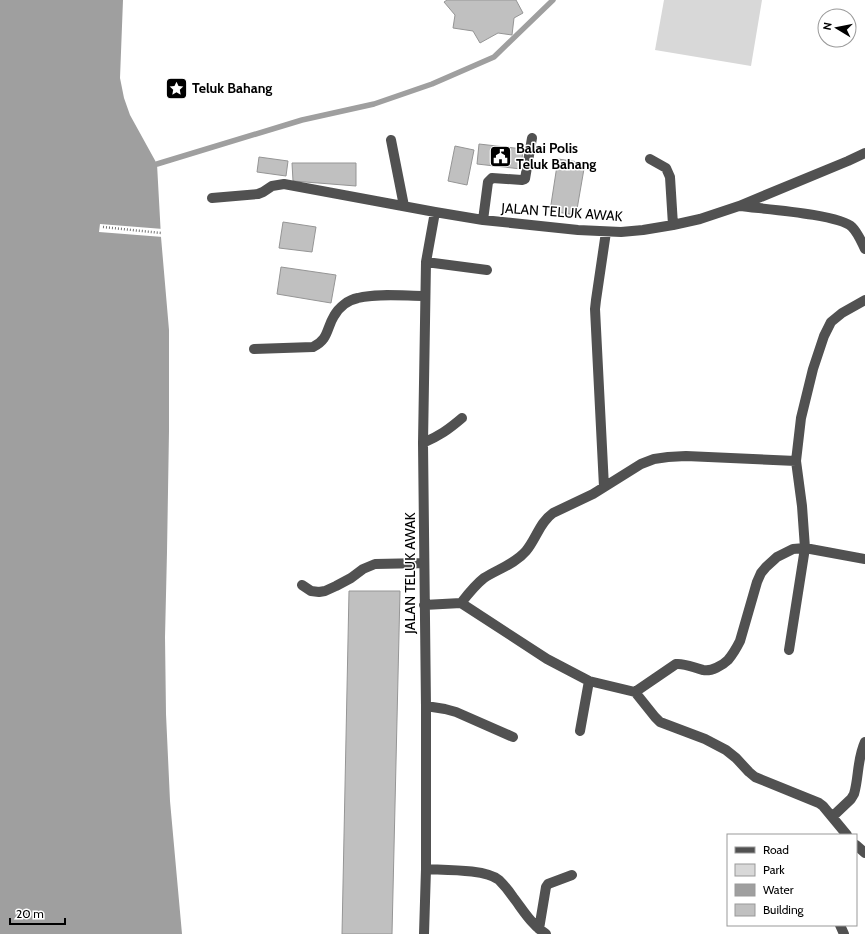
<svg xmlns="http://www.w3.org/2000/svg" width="865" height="934" font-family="Cabin,sans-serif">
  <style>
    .green { fill: #d8d8d8 }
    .water { fill: #9f9f9f }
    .pier { fill: #fff }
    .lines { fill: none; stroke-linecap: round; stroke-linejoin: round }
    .stream { stroke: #9f9f9f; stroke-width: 5.5 }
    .building { fill: #c0c0c0; stroke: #959595 }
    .path { stroke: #737373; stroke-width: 2.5; stroke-dasharray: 1 2; stroke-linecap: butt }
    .minor { stroke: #515151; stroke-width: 10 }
    .labels { text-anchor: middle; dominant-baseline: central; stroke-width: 3; stroke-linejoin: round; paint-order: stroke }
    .poi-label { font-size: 14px; font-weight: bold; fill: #000; stroke: #fff; text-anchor: start }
    .street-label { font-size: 14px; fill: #000; stroke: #fff }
  </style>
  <rect width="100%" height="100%" fill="#fff"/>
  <path class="green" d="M664,0h98l-11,66 -96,-16z"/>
  <path class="water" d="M0,0h123l-3,78 4,20 6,17 27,49 4,73 8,93v101l-2,121 -2,85 1,77 4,87 12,133h-182z"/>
  <path class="pier" d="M100,224l63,5v8l-64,-5z"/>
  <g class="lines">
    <path class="stream" d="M157,164l145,-44 72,-16 58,-20 62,-27 59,-57"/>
  </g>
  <path class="building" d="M447,0h69l7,13 -9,5 -2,17 -14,-2 -18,10 -7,-12 -20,-3 2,-13 -11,-13z
    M479,144l44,5 -2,20 -44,-5z
    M455,146l19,4 -7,35 -19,-4z
    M259,157l29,4 -2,15 -29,-4z
    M558,159l27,4 -9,52 -26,-4z
    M292,163h64v23l-63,-5z
    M283,222l33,5 -4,25 -33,-4z
    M281,267l55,8 -5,28 -54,-9z
    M349,591h51l-8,343h-50z"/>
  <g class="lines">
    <path class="path" d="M103,227l58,6"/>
    <path class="minor" d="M391,140l13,66
      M650,159l16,9 4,9 3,48
      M212,198l46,-4 5,-2 9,-6 12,-2 151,28 48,8 95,10 43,2 22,-2 30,-5 27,-6 39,-13 109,-45 17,-8
      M740,206c22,3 99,8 112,21 6,6 9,14 13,22
      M483,220l5,-38 4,-4 30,2 3,-1 7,-41
      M426,262l61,8
      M254,349l59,-2c16,-8 13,-18 21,-31 5,-9 14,-16 24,-18 19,-5 47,-2 67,-2
      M423,443c16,-7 25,-13 39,-25
      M604,487l-9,-178 1,-9 10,-68
      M302,585l9,6 8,1 6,-1 11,-5 15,-8 12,-9 12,-5 49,-1
      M461,603c7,-9 14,-18 23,-25 14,-9 31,-14 42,-27 10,-12 14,-29 27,-38l40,-19 48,-30 13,-5 14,-2 18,-1 110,5
      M424,605l37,-2 86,56 42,22 46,11 20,25 5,5 45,17 21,11 10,8 13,14 6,5 64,26 4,3 24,29
      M789,650l16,-102 -3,-42 -6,-45 5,-43 12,-49 11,-33 7,-14 11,-9 23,-13
      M635,692l41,-28c9,-1 18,4 27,6 8,2 20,-5 25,-10 5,-6 9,-13 12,-19l17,-59 4,-9 5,-6 11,-10 16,-8 12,-1 60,11
      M426,706l19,3 11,3 57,25
      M580,731l9,-50
      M832,817l19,-18 3,-5c5,-17 3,-35 11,-52
      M856,845l9,8
      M426,869c18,1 60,0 73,11 5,5 10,11 14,17 7,9 13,19 21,27 3,4 8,7 12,10
      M840,925l4,9
      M539,929l7,-42 2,-3 24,-9
      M424,934l2,-65v-163l-3,-263 3,-181 9,-50"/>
  </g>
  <defs>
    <symbol id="sight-square" viewBox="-11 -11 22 22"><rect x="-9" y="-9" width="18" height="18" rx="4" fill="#000" stroke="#fff"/><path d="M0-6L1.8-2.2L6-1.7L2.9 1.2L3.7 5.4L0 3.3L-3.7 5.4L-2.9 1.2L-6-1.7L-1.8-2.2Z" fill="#fff"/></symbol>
    <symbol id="civic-square" viewBox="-11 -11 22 22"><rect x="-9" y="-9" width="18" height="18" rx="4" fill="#000" stroke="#fff"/><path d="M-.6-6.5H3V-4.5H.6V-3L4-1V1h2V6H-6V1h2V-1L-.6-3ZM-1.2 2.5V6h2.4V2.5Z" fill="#fff"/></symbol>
  </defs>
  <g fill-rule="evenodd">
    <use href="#sight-square" x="164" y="76" width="25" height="25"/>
    <use href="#civic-square" x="488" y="144" width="25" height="25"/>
  </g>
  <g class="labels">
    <g class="poi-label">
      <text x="192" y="88">Teluk Bahang</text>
      <text x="516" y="148">Balai Polis<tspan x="516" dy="16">Teluk Bahang</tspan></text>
    </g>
    <g class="street-label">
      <text transform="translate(562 212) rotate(4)">JALAN TELUK AWAK</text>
      <text transform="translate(410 573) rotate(-90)">JALAN TELUK AWAK</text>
    </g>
  </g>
  <rect x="727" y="834" width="130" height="92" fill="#ffffff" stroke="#999999"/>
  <rect x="735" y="847" width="20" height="6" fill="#515151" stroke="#999999"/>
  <text x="763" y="854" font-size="12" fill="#000000">Road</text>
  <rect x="735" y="864" width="20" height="12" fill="#d8d8d8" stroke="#999999"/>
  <text x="763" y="874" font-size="12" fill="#000000">Park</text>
  <rect x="735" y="884" width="20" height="12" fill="#9f9f9f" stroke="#999999"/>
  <text x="763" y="894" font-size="12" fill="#000000">Water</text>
  <rect x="735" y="904" width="20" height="12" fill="#c0c0c0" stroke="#999999"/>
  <text x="763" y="914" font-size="12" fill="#000000">Building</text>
  <g transform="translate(837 28) rotate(280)"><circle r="19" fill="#ffffff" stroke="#999999"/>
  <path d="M0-3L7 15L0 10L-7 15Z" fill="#000000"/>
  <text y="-6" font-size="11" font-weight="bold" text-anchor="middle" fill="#000000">N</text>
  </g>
  <path d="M10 918v6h55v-6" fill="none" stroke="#000000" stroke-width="2"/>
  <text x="16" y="918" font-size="12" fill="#000000" stroke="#ffffff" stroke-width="3" paint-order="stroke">20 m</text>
</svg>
